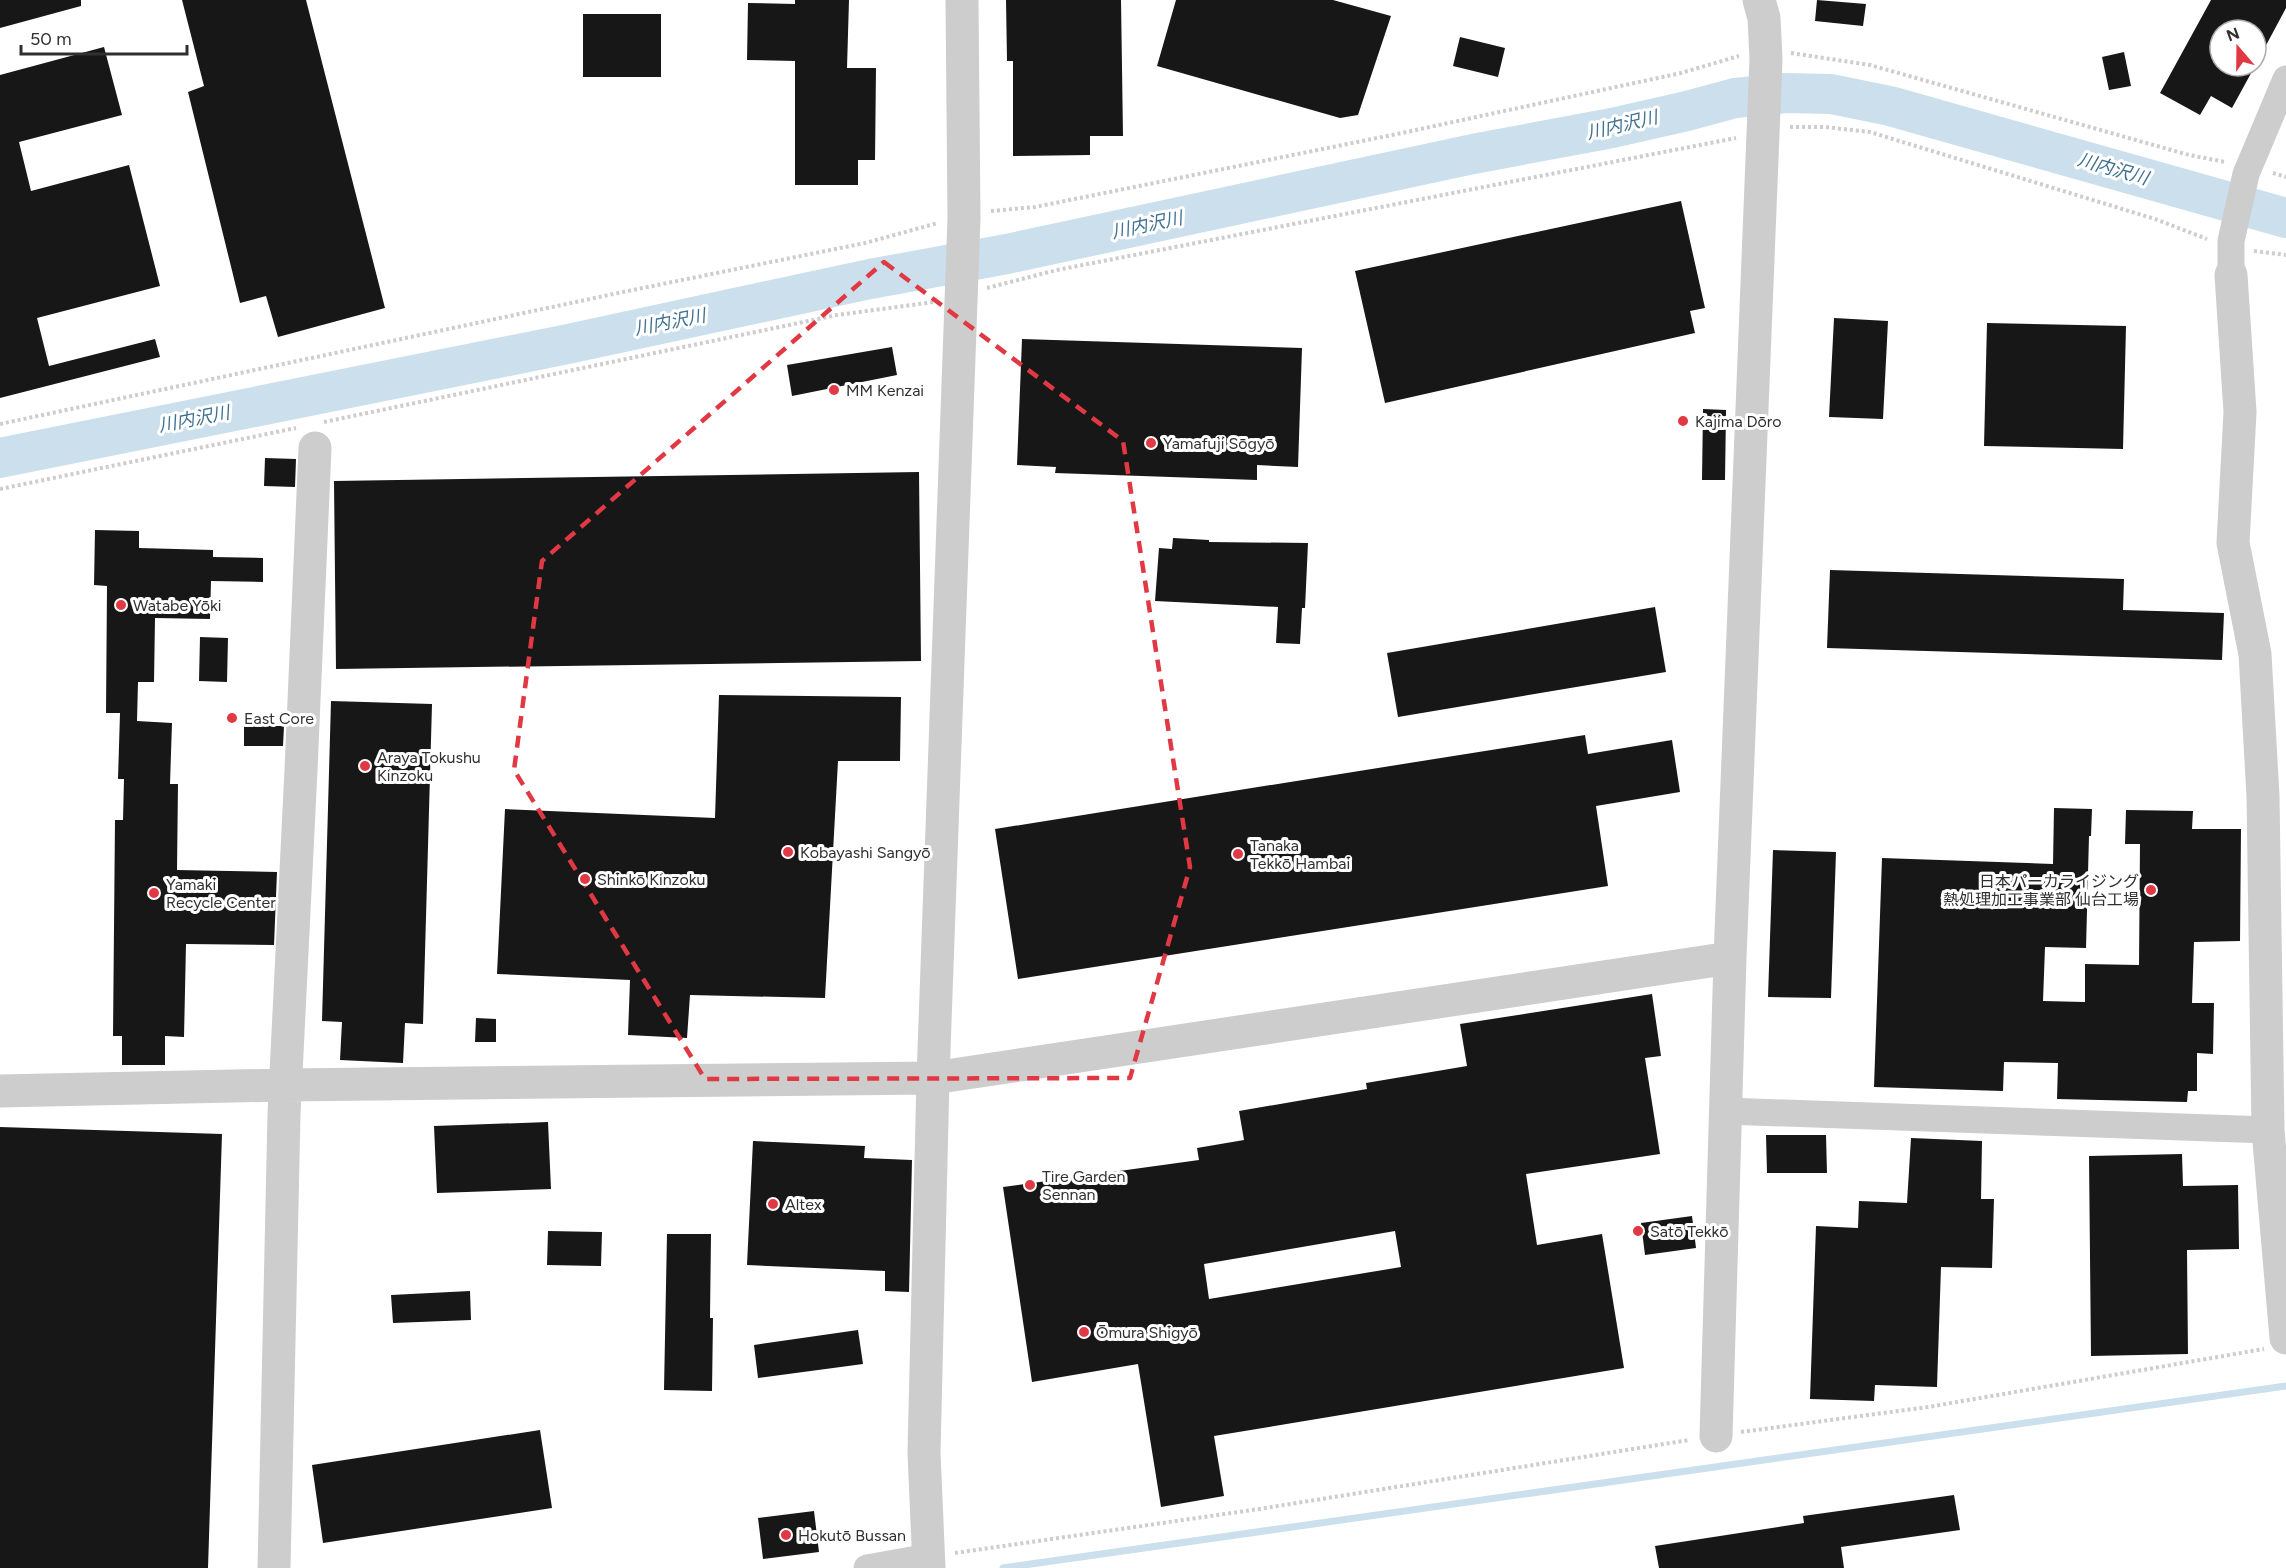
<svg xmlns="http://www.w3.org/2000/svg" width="2286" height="1568" font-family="Figtree,'Noto Sans JP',sans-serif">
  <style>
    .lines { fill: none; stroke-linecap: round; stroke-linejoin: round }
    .stream { stroke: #ccdfec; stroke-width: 7 }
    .river { stroke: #ccdfec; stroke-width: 40 }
    .building { fill: #171717; fill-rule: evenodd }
    .path { stroke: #cdcdcd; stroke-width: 4; stroke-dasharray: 3 3; stroke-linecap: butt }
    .minor { stroke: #cdcdcd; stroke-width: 27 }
    .tertiary { stroke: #cdcdcd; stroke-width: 33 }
    .marked { fill: none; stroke: #e03944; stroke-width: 4.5; stroke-dasharray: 12 8; stroke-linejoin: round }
    .poi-dot { fill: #e03944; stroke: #fff; stroke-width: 2 }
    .labels { text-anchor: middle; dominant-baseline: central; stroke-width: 6; stroke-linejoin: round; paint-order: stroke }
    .poi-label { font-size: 16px; fill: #303030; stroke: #fff; text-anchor: start }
    .water-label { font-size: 18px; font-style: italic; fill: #407191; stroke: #fff }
  </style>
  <rect width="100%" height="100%" fill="#fff"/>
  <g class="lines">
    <path class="stream" d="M1003,1568l1283,-182"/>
    <path class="river" d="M0,458l568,-114 302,-65 137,-25 466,-100 139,-26 75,-17 48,-13 51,-5 45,1 59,12 396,112"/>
  </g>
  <path class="building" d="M0,0h81v6l-81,22z
    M182,0h124l79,308 -107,29 -12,-41 -26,7 -52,-211 16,-6z
    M795,0h54l-2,68h29l-1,92h-17v25h-63v-124l-48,-1 1,-57 47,1z
    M1006,0h115l2,136h-33v19l-77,1v-95h-6z
    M1176,0h157l58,16 -33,99 -18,3 -183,-52z
    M1817,0l49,4 -3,22 -48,-5z
    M2211,0h75v8l-30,56v-34h-36v36h35l-23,42 -21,-12 -11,19 -40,-22z
    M583,14h78v63h-78z
    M1460,37l45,11 -7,29 -45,-11z
    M104,47l18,68 -103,27 12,49 98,-26 31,121 -123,32 12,48 106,-27 5,18 -160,41v-323z
    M2124,52l7,34 -22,4 -7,-33z
    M1681,201l24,107 -15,3 5,22 -310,70 -30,-132z
    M1834,318l54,3 -5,98 -54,-2z
    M1987,323l139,3 -3,123 -139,-3z
    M1022,339l280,9 -4,119 -41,-2v15l-202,-7 1,-6 -39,-2z
    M892,347l5,28 -105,21 -5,-31z
    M1703,409l23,1 -1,70h-23z
    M265,458l31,1 -1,28 -31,-1z
    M919,472l2,189 -585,8 -2,-188z
    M95,530l44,1v17l74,2v7l50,1v24l-52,-1 -1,38 -55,-1 -1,64h-16l-1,39 35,2 -2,61h8l-1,86 100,2 -3,73 -88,-1 -2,93 -19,-1v29h-43v-29h-9l2,-216h8l1,-41h-6l2,-66h-14l1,-127 -13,-1z
    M1173,538l36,2v2l99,1 -3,65h-3l-2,36 -24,-1 2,-36 -123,-6 4,-53 13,1z
    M1830,570l294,9 -1,31 101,3 -2,47 -395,-12z
    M1655,607l11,65 -268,45 -11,-64z
    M200,637l28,1 -1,44 -28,-1z
    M719,695l182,2 -1,64h-62l-13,237 -135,-3 -3,43 -59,-3 2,-55 -133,-6 8,-165 210,9z
    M331,701l101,3 -9,320 -18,-1 -2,40 -63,-3 2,-38 -20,-1z
    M244,726h40l-1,20h-39z
    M1585,735l3,19 84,-14 8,52 -84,14 12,80 -590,93 -23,-150z
    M2054,808l38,1 -1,27h-2l-3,112 -41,-1 -2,54 42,1v-38l54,1 1,-121h-15l1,-34 67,1 -1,18h49l-1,112 -46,1 -2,61h22l-1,51 -16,-1v38h-9l-1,11 -130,-3 1,-36 -54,-1 -1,29 -129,-4 8,-229 171,6z
    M1773,850l63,2 -5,146 -63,-1z
    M1652,994l9,62 -16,2 15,96 -134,20 11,71 65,-11 22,134 -410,68 10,60 -63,11 -23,-143 -106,18 -29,-195 196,-27 -2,-12 47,-8 -5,-29 128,-22 -1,-6 101,-17 -7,-42zM1395,1231l6,36 -192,32 -5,-35z
    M476,1018l20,1v23h-21z
    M548,1122l3,67 -114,4 -3,-67z
    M0,1127l222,7 -14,434h-208z
    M1766,1135h60l1,38h-60z
    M1911,1138l71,3 -1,58h13l-2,69 -51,-1 -4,120 -62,-2 -1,16 -64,-2 6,-173 42,2 1,-27 48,2z
    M753,1141l112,5 -1,12 48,2 -3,132 -24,-1v-20l-138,-6z
    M2182,1154l1,32 55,-1 1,64 -52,1 1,104 -97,2 -2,-200z
    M1692,1216l4,32 -51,7 -4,-32z
    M548,1231l54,1 -1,34 -54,-1z
    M667,1234h44l-1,84h3l-1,73 -48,-1z
    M470,1291l1,29 -78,3 -2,-28z
    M858,1330l5,34 -105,14 -4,-33z
    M540,1430l12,78 -229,35 -11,-78z
    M1954,1495l6,35 -119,17 3,21h-185l-4,-22 149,-23 -1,-7z
    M814,1511l5,41 -56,7 -5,-41z"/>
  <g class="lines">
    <path class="path" d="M1791,53l79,12 319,90 36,7
      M1790,127h35l45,5 285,87 52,20
      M2273,173l13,4
      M991,211l44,-4 367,-74 279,-60 58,-17
      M2254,251l32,4
      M987,288l70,-18 679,-132
      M324,422l513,-107 97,-13
      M0,424l623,-132 242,-49 73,-20
      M0,489l296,-61
      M1741,1432l187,-25 336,-58
      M955,1553l304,-44 430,-69"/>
    <path class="minor" d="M2231,275v-34l15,-67 40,-95
      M1725,1111l543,19
      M867,1568l61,-11"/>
    <path class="tertiary" d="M2231,275l9,137 -7,131 22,111 8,142 5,334 18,208
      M0,1091l285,-6 648,-7 797,-120
      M1716,1436l14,-478 36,-899 -2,-41 -5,-18
      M274,1568l10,-454 17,-344 14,-322
      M929,1568l-5,-115 9,-375 31,-860 -2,-218"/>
  </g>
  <path class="marked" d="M884,262l239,179 67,426 -60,211 -425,1 -191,-309 28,-209z"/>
  <g class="poi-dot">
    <circle cx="834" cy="390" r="6"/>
    <circle cx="1683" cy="421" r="6"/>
    <circle cx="1151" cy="443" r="6"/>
    <circle cx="121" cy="605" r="6"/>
    <circle cx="232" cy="718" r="6"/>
    <circle cx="365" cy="766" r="6"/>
    <circle cx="788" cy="852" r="6"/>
    <circle cx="1238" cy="854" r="6"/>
    <circle cx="585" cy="879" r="6"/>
    <circle cx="2151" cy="890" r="6"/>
    <circle cx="154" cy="893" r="6"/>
    <circle cx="1030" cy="1185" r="6"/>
    <circle cx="773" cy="1204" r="6"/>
    <circle cx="1638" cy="1231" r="6"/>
    <circle cx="1084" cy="1332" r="6"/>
    <circle cx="786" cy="1535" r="6"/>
  </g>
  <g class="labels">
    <g class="poi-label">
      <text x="846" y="390">MM Kenzai</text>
      <text x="1695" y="421">Kajima Dōro</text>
      <text x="1163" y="443">Yamafuji Sōgyō</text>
      <text x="133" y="605">Watabe Yōki</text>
      <text x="244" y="718">East Core</text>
      <text x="377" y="757">Araya Tokushu<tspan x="377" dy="18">Kinzoku</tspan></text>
      <text x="1250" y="845">Tanaka<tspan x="1250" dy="18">Tekkō Hambai</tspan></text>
      <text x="800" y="852">Kobayashi Sangyō</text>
      <text x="597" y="879">Shinkō Kinzoku</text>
      <text x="2139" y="881" text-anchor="end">日本パーカライジング<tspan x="2139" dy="18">熱処理加工事業部 仙台工場</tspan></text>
      <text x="166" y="884">Yamaki<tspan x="166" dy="18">Recycle Center</tspan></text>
      <text x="1042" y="1176">Tire Garden<tspan x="1042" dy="18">Sennan</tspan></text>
      <text x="785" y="1204">Altex</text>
      <text x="1650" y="1231">Satō Tekkō</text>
      <text x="1096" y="1332">Ōmura Shigyō</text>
      <text x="798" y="1535">Hokutō Bussan</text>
    </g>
    <g class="water-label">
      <text transform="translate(1622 125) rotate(-13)">川内沢川</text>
      <text transform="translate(2113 169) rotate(16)">川内沢川</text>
      <text transform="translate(1147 225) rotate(-12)">川内沢川</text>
      <text transform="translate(670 322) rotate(-11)">川内沢川</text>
      <text transform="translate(194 419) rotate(-11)">川内沢川</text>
    </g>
  </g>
  <g transform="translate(2238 48) rotate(340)"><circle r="28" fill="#ffffff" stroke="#acacac" stroke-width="1.5"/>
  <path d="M0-4.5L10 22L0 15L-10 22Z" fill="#e03944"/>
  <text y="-9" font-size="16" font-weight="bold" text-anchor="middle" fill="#303030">N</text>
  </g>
  <path d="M21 45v9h166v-9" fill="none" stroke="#303030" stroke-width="3"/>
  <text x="30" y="45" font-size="18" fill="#303030" stroke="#ffffff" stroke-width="4.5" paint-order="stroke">50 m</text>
</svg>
